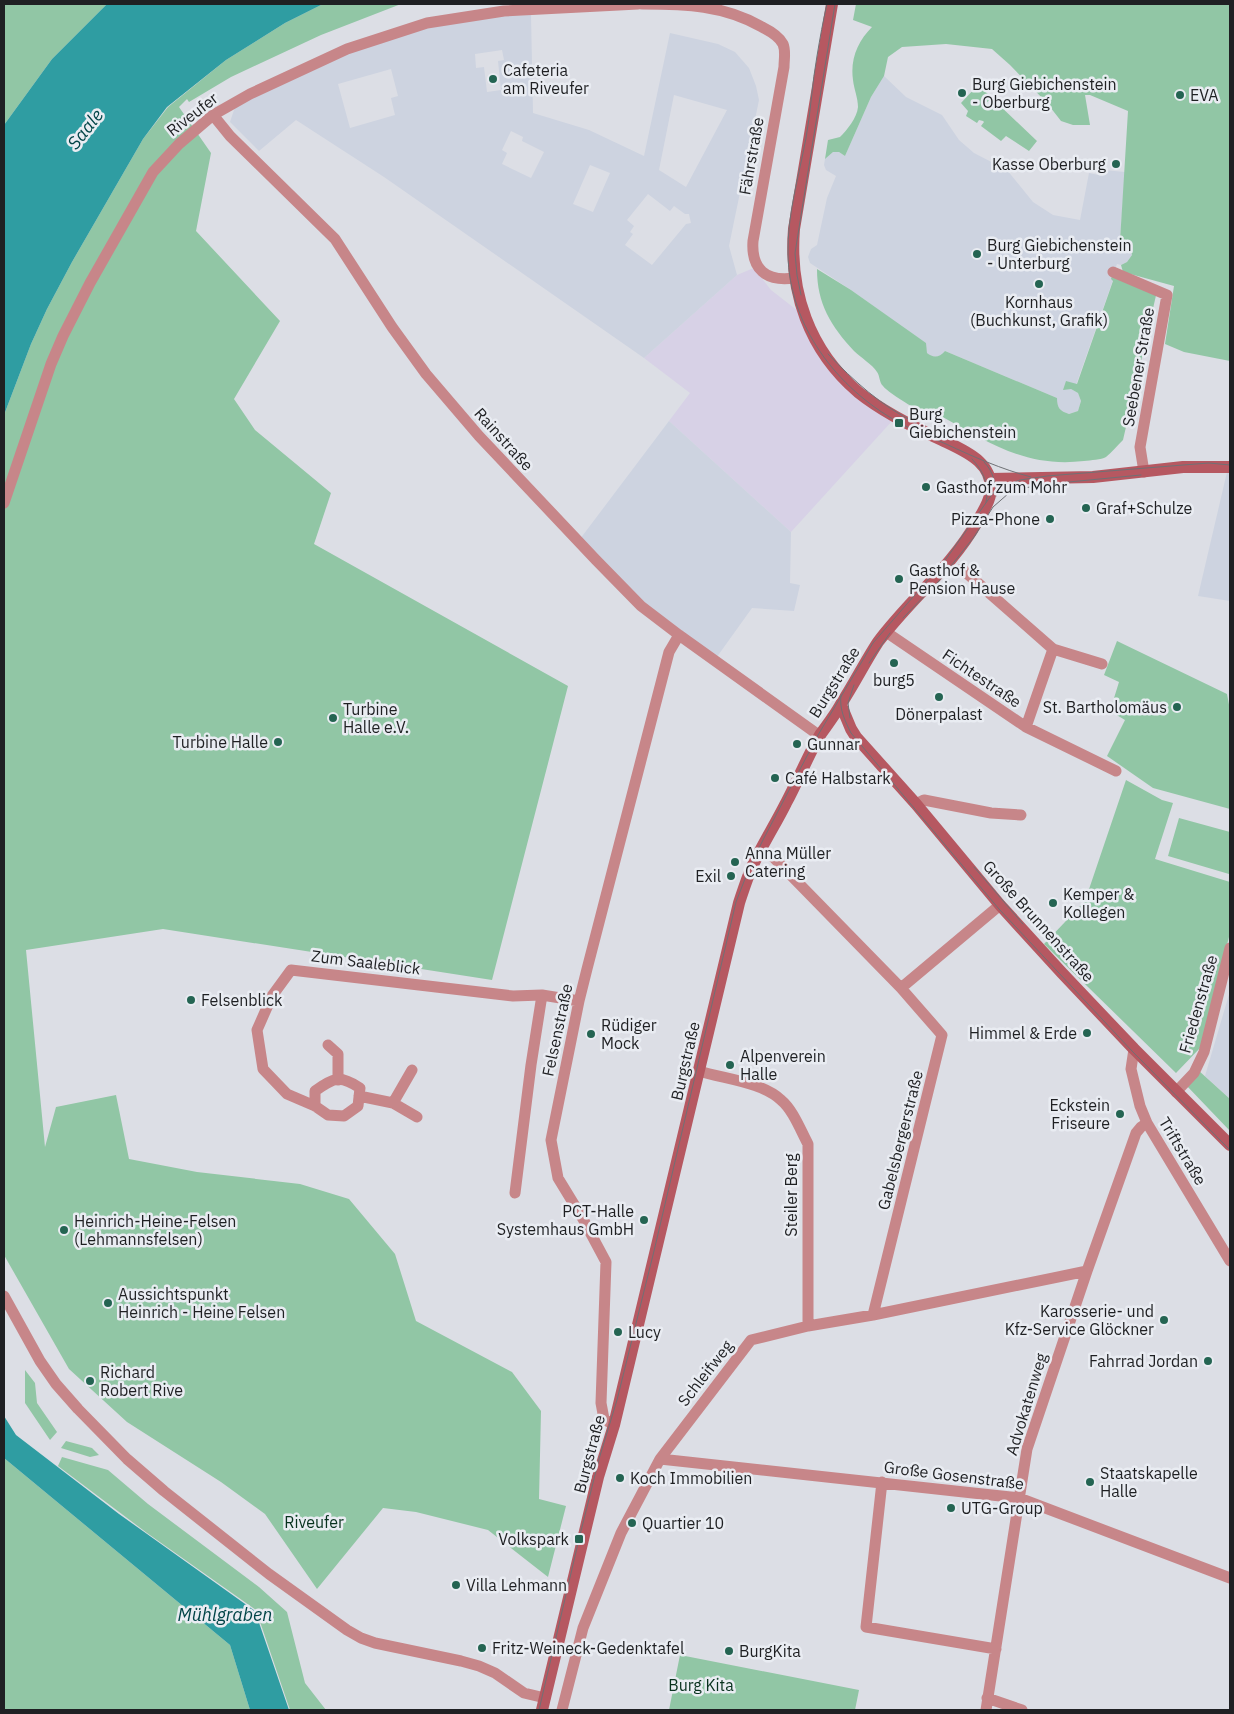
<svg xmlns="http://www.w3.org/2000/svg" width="1234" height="1714" font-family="'IBM Plex Sans',sans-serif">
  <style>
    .commercial { fill: #d7d1e6 }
    .built { fill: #cdd3e0; fill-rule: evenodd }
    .green { fill: #91c6a5 }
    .water { fill: #2f9da2 }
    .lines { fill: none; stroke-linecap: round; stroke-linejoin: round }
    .street { stroke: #c78689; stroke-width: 11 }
    .secondary { stroke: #b65861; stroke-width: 12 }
    .tram { stroke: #6f7175; stroke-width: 1 }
    .poi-dot { fill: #246452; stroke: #e9ecf2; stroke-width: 2 }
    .labels { text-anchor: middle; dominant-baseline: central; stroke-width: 5; stroke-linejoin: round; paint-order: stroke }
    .poi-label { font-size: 16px; fill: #1f2023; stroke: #e9ecf2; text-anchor: start }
    .street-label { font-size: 16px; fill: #1f2023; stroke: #e9ecf2 }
    .park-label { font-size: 16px; fill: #08321e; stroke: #e9ecf2 }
    .water-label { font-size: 18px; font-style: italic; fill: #004447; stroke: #e9ecf2 }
  </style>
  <rect width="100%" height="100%" fill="#dcdee5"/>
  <path class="commercial" d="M756,267l4,9 11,14 27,21 22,42 73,67 -102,112 -122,-111 21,-28 -46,-35 93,-83z"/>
  <path class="built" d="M531,15l2,98 56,17 55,26 26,-123 48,11 17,8 14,16 7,18 3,14 -30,146 8,29 -93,83 -260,-181 -88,-57 -37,31 -29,-29 5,-15 35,-23 128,-51 87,-16zM502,50l2,10 -6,1 3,29 -14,2 -3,-25 -8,1 -1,-14zM391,69l7,27 -7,2 4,17 -45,13 -12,-44zM674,95l53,15 -41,77 -27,-17zM511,131l12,6 -1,4 22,11 -13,26 -29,-14 5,-11 -5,-3zM590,165l20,8 -17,39 -20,-8zM648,194l22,17 4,-5 11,8h4l2,9 -5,1 -34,41 -27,-20 8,-11 -3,-2 4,-6 -7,-6z
    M884,76l22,21 36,18 17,25 15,13 33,17 26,32 20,13 27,5 9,-47 14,3 1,-6 21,2 -5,69h4l5,3 3,11 -5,7 -6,3 -4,-1 -6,15 2,1 -37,105 -10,-4 5,8 7,4 3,8 -3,10 -9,3 -8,-3 -4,-6v-7l-112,-47 -3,4 -6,2 -5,-1 -4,-3 -2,-10 -74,-53 -41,-27 -2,-6 3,-8 6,-4 10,-47 9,-22 -10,-6 -2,-5 1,-6 8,-7h6l6,4 26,-59z
    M669,421l122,111 -1,51 10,2 -6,26 -42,-3 -38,53 -73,-55 -64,-63z
    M1227,472h3v129l-32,-5z
    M1230,991v108l-25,-23z"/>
  <path class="green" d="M4,4h103l-55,55 -48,66z
    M323,4h78l-80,31 -90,42 -42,25 -2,-3 -8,8 32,46 -15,78 84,90 -46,78 21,31 76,63 -17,51 254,142 -76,294 -329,-51 -137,21 19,197 11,-40 60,-12 13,64 68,13 103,12 49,15 46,55 21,67 96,51 29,39 -2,88 27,7 -18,71 -60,-47 -72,-18 -33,-4 -66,81 -52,-75 -44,-32 -94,-60 -58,-53 -65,-114v-840l27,-71 16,-35 25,-47 71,-123 25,-32 58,-47 59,-37z
    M856,4h374v357l-46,-9 -19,-8 9,-58 -51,-14 -2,-7 6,-3 5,-7 -3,-11 -5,-3h-4l8,-130 -38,-16h-5l5,30h-17l-12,-4 -14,-18 -37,-38 -18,-16 -46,-5 -44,3 -14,10 -4,19 -13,21 -26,59 -6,-4h-6l-8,7 3,-19 12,-3c7,-7 17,-19 18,-30 0,-9 -4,-18 -5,-27 -3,-21 5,-39 19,-53l-19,-7z
    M975,88l8,1 9,9 -6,5 5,5 6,-5 40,38 -8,10 -23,-15 -5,5 -20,-15 3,-4 -1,-1 -4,-1 -2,3 -11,-7 2,-5 -7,-8z
    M817,269l34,21 75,53 1,10c6,5 12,5 18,-2l112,47c0,10 3,13 12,16l9,-3 3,-10 -3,-8 -7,-4 -8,1 3,-9 11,3 36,-103 -2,-2 2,-7 44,19 -34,149c-5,5 -11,12 -17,17 -5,3 -15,3 -22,4 -59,7 -96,-19 -145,-46l-3,2c-10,-1 -47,-23 -53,-31 -4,-4 -3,-10 -6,-14 -5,-8 -16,-14 -23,-21 -23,-25 -37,-47 -37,-82z
    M1117,641l110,53 3,16v99l-77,-21 -46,-32 18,-36 -15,-9 9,-29 -15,-7z
    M1126,780l36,20 11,3 -18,56 75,23v51l-29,114 -25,26 -132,-129 41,-43z
    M1179,818l51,14v37l-1,5 -61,-18z
    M1198,1070l32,29v32l-44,-46z
    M25,1370l10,13 2,20 20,29 -7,8 -25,-37z
    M66,1441l26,7 7,7 -9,2 -29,-9z
    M62,1457l46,13 40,34 111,83 28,25 18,71 21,27h-36l-34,-100 -109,-77 -89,-67z
    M4,1458l226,187 20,65h-246z
    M680,1655l179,35 -4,20h-186z"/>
  <path class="water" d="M107,4h216l-38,19 -59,37 -59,47 -24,32 -71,123 -25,47 -16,35 -27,71v-290l48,-66z
    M4,1416l12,19 103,79 136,97 34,99h-39l-20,-65 -226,-187z"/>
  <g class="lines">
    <path class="street" d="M642,4c43,0 82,1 120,23 8,4 17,9 21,17 3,7 1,15 1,23l-31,174c-2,28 13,41 41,37
      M213,115l17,21 105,103 57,88 34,47 53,62 117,124 45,46 38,29 141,101
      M1113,272l54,23 -27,152 4,25
      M4,503l47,-139 12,-28 27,-53 63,-111 26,-28 34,-29 37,-21 97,-45 80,-26 77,-12 134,-7
      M962,569l91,80 -27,78
      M886,632l140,95 90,44
      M1053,649l49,15
      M916,804l8,-4 67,13 30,2
      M761,849l12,8 128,131 99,-83
      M328,1045l10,9v26
      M1134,1049l-3,20 9,37 7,17 83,138
      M699,1071c25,8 63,11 82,29 12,10 19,29 27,44v182
      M1176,1092l18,-19 10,-21 26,-104
      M359,1096l34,7 24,14
      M393,1103l19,-33
      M315,1106v-15c20,-14 25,-16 45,-3l-2,18 -14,10 -16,-1 -13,-9 -28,-12 -24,-25 -6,-39 15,-34 19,-26 222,26 29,-1 37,6
      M515,1193l16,-128 11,-70
      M4,1296l36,65 16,23 22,25 49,50 37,32 105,83 78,56 14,8 14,5 86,18 18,5 16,7 29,20 21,5
      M873,1315l69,-280 -41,-47
      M614,1425l-10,-6 -3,-16 5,-141 -23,-43 -25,-41 -7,-38 28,-139 8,-32 82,-317 10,-17
      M660,1459l359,39 211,80
      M882,1482l-16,145 130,22
      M987,1698l35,12
      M562,1710l21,-82 38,-95 39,-74 91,-119 57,-14 65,-11 214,-44
      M986,1710l41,-261 60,-178 49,-138 5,-6 6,-4"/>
    <path class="secondary" d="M990,479l103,-2 90,-10h47
      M841,705l10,24 5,8 60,67 84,101 62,68 72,76 96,96
      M542,1710l56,-233 16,-52 125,-522c4,-12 8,-25 13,-36 10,-22 23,-42 34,-64 12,-22 21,-46 34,-68 7,-10 15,-20 21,-31 13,-20 24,-42 37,-62 31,-42 73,-74 99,-120 5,-9 11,-17 13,-27 6,-32 -25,-44 -48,-55 -29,-13 -59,-28 -84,-48 -49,-42 -69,-100 -64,-163l38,-225"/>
    <path class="tram" d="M827,4c-4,17 -7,34 -10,52 -5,27 -6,55 -11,82 -7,38 -19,77 -18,116 1,72 49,134 110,168 15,9 32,15 48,22 28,13 55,25 85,33
      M801,295l-4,-20 -2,-22 40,-249
      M828,354c26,27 53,52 88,69
      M972,459c11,12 18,26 14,43
      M984,462c9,9 12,21 12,34
      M903,618l36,-37 35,-44 19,-30 16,-14 15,-5 24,-4 93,-9
      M869,663l21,-30
      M841,695c-2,14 4,26 10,38l148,176 133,142 98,99
      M850,718l-2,-15 6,-18
      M974,867l49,57
      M539,1710l40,-171 20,-80 18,-59 37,-149 82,-349 14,-36 14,-28 54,-103 55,-92 73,-84 47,-66 11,-7 16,-6 27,-4 136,-11 26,-2 21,2"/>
  </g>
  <g class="poi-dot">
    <circle cx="493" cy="79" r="5"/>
    <circle cx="962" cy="93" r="5"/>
    <circle cx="1180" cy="95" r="5"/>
    <circle cx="1116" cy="164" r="5"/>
    <circle cx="977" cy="254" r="5"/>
    <circle cx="1039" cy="284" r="5"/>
    <rect x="894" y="418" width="10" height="10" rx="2.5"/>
    <circle cx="926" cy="487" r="5"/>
    <circle cx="1086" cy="508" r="5"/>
    <circle cx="1050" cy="519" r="5"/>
    <circle cx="899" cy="579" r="5"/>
    <circle cx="894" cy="663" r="5"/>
    <circle cx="939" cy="697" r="5"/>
    <circle cx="1177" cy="707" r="5"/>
    <circle cx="333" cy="718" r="5"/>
    <circle cx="278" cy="742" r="5"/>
    <circle cx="797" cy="744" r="5"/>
    <circle cx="775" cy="778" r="5"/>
    <circle cx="735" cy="862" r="5"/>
    <circle cx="731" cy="876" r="5"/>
    <circle cx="1053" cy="903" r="5"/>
    <circle cx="191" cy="1000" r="5"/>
    <circle cx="1087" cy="1033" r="5"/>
    <circle cx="591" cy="1034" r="5"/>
    <circle cx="730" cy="1065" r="5"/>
    <circle cx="1120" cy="1114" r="5"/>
    <circle cx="644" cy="1220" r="5"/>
    <circle cx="64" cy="1230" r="5"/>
    <circle cx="108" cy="1303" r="5"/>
    <circle cx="1164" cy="1320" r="5"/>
    <circle cx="618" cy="1332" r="5"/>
    <circle cx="1208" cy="1361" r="5"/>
    <circle cx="90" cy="1381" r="5"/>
    <circle cx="620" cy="1478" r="5"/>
    <circle cx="1090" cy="1482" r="5"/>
    <circle cx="951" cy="1508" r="5"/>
    <circle cx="632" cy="1523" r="5"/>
    <rect x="574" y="1534" width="10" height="10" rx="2.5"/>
    <circle cx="456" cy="1585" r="5"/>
    <circle cx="482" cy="1648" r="5"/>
    <circle cx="729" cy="1651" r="5"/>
  </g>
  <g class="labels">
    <g class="poi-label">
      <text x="503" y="70">Cafeteria<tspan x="503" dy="18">am Riveufer</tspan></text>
      <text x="972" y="84">Burg Giebichenstein<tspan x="972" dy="18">- Oberburg</tspan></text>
      <text x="1190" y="95">EVA</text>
      <text x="1106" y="164" text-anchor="end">Kasse Oberburg</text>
      <text x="987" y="245">Burg Giebichenstein<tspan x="987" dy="18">- Unterburg</tspan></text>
      <text x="1039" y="302" text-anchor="middle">Kornhaus<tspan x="1039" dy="18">(Buchkunst, Grafik)</tspan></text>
      <text x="909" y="414">Burg<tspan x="909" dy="18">Giebichenstein</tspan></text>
      <text x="936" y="487">Gasthof zum Mohr</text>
      <text x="1096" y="508">Graf+Schulze</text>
      <text x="1040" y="519" text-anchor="end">Pizza-Phone</text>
      <text x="909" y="570">Gasthof &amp;<tspan x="909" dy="18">Pension Hause</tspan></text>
      <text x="894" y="680" text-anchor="middle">burg5</text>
      <text x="1167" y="707" text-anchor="end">St. Bartholomäus</text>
      <text x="343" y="709">Turbine<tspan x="343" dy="18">Halle e.V.</tspan></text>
      <text x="939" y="714" text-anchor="middle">Dönerpalast</text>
      <text x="268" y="742" text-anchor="end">Turbine Halle</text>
      <text x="807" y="744">Gunnar</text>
      <text x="785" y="778">Café Halbstark</text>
      <text x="745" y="853">Anna Müller<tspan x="745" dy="18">Catering</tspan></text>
      <text x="721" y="876" text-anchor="end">Exil</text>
      <text x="1063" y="894">Kemper &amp;<tspan x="1063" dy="18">Kollegen</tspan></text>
      <text x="201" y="1000">Felsenblick</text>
      <text x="601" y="1025">Rüdiger<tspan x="601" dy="18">Mock</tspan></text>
      <text x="1077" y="1033" text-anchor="end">Himmel &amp; Erde</text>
      <text x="740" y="1056">Alpenverein<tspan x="740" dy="18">Halle</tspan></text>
      <text x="1110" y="1105" text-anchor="end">Eckstein<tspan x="1110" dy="18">Friseure</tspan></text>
      <text x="634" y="1211" text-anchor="end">PCT-Halle<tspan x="634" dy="18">Systemhaus GmbH</tspan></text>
      <text x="74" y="1221">Heinrich-Heine-Felsen<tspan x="74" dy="18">(Lehmannsfelsen)</tspan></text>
      <text x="118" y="1294">Aussichtspunkt<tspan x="118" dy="18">Heinrich - Heine Felsen</tspan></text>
      <text x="1154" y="1311" text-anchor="end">Karosserie- und<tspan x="1154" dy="18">Kfz-Service Glöckner</tspan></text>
      <text x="628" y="1332">Lucy</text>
      <text x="1198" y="1361" text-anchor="end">Fahrrad Jordan</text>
      <text x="100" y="1372">Richard<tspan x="100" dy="18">Robert Rive</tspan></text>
      <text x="1100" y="1473">Staatskapelle<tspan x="1100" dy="18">Halle</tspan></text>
      <text x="630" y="1478">Koch Immobilien</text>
      <text x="961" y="1508">UTG-Group</text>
      <text x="642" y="1523">Quartier 10</text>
      <text x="569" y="1539" text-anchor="end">Volkspark</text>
      <text x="466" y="1585">Villa Lehmann</text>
      <text x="492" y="1648">Fritz-Weineck-Gedenktafel</text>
      <text x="739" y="1651">BurgKita</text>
    </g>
    <g class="street-label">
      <text transform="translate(192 114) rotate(-38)">Riveufer</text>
      <text transform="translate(751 156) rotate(-80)">Fährstraße</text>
      <text transform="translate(1138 367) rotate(-80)">Seebener Straße</text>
      <text transform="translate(504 439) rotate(48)">Rainstraße</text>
      <text transform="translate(982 678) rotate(34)">Fichtestraße</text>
      <text transform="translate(834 682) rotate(-58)">Burgstraße</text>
      <text transform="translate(1039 921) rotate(48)">Große Brunnenstraße</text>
      <text transform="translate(366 962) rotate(7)">Zum Saaleblick</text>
      <text transform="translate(1198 1004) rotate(-74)">Friedenstraße</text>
      <text transform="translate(557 1030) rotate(-78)">Felsenstraße</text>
      <text transform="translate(685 1061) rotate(-77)">Burgstraße</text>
      <text transform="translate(900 1140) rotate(-76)">Gabelsbergerstraße</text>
      <text transform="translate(1183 1151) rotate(59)">Triftstraße</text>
      <text transform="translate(791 1195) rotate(-90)">Steiler Berg</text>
      <text transform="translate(705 1373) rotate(-52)">Schleifweg</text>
      <text transform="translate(1026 1404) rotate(-73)">Advokatenweg</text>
      <text transform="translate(589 1454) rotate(-75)">Burgstraße</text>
      <text transform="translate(954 1475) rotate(7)">Große Gosenstraße</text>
    </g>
    <g class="park-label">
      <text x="314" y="1522">Riveufer</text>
      <text x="701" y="1685">Burg Kita</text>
    </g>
    <g class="water-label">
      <text transform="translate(85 129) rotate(-52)">Saale</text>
      <text x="225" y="1614">Mühlgraben</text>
    </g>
  </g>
  <rect width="1234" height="1714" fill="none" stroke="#1f2023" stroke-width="10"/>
</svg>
